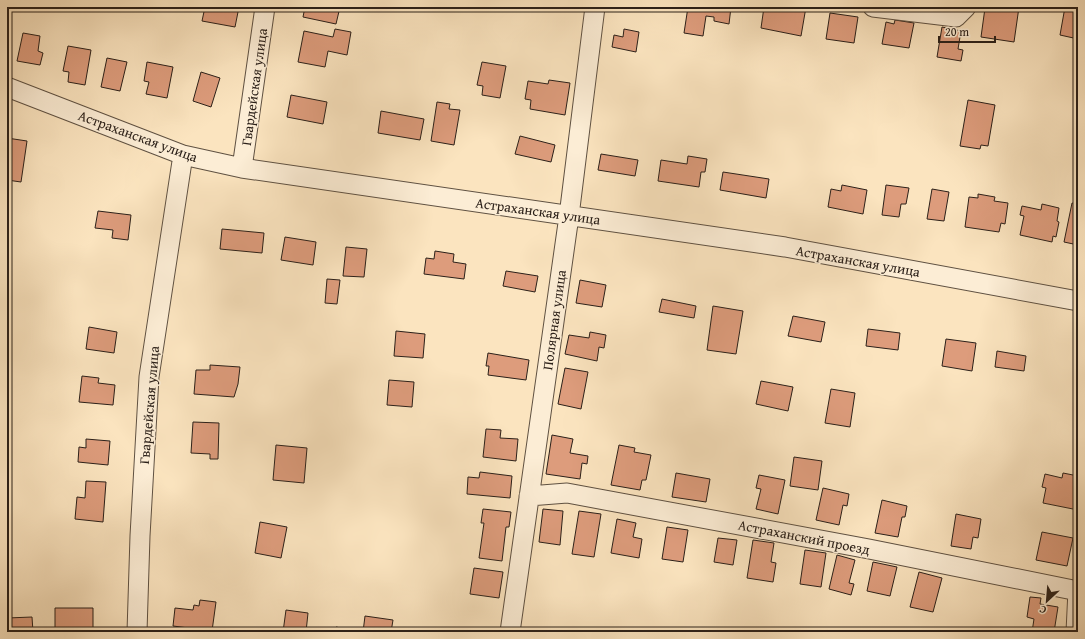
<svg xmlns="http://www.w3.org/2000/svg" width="1085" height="639" font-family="'Gentium Book Plus',serif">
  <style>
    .building { fill: #dd9c7c; stroke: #2b2019 }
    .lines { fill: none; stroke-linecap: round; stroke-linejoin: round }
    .minor-casing { stroke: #5f5142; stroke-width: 21 }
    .minor { stroke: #fcedd5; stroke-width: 19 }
    .labels { text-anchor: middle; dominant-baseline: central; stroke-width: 3; stroke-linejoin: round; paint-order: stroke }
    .street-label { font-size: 14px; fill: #2b2019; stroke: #fcedd5 }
  </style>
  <rect width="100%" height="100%" fill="#fbe4bf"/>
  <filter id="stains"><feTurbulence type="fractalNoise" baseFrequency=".005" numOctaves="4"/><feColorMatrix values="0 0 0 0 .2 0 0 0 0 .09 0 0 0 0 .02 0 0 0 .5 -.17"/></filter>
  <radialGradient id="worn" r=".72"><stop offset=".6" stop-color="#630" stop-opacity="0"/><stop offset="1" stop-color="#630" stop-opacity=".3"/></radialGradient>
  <path class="building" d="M205,7h34l-4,20 -33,-6z
    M305,7h35l-4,17 -33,-7z
    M613,7h30l-1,4z
    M688,7h43l-2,17 -15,-3v-4l-8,-1 -3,20 -19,-3z
    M764,7h42l-5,29 -40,-8z
    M1001,7h18l-5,35 -33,-5 4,-29 15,2z
    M1065,7l13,2v30l-18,-4z
    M830,13l28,4 -4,26 -28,-4z
    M895,20l19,3 -5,25 -27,-4 4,-22 8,2z
    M942,27l19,4 -3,18 5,1 -2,11 -24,-4z
    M335,29l16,3 -4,23 -19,-4 -3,16 -27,-5 6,-31 29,6z
    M624,29l15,3 -3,20 -24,-5 2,-12 9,2z
    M23,33l17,3 -2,15 5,2 -3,12 -23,-4z
    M68,46l23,4 -6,35 -17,-3 1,-10 -6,-1z
    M107,58l20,4 -7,29 -19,-4z
    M147,62l26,5 -6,31 -21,-4 3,-12 -5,-1z
    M482,62l24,4 -6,32 -18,-3 1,-9 -6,-1z
    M201,72l19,6 -9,29 -18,-6z
    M549,80l21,3 -5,32 -35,-6 1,-9 -6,-1 3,-18 20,3z
    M291,95l36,7 -4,22 -36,-7z
    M968,100l27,5 -7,41 -7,-1 -1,4 -20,-3z
    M437,102l13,2 -1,5 11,1 -6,35 -23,-4z
    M381,111l43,8 -4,21 -42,-7z
    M520,136l35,9 -4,17 -36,-8z
    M7,138l20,3 -6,41 -14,-2z
    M601,154l37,6 -3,16 -37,-6z
    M688,156l19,3 -2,13h-4l-2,15 -41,-6 3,-21 26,4z
    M723,172l46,7 -3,19 -46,-8z
    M842,185l25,5 -4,24 -35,-7 3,-18 10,2z
    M886,185l23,3 -3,16h-5l-2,13 -17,-2z
    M932,189l17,3 -5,29 -17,-2z
    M978,194l17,3 -1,4 14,2 -3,21 -4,-1 -2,9 -34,-5 4,-30 9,1z
    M1072,203l6,1v41l-14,-3z
    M1042,204l17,4 -2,13 2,1 -3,15 -3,-1 -1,6 -32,-7 4,-19 -4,-1 2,-9 19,4z
    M98,211l33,4 -3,25 -16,-2 1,-8 -18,-2z
    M222,229l42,4 -2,20 -42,-4z
    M285,237l31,5 -3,23 -32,-5z
    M346,247l21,2 -3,28 -21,-1z
    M435,251l19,3 -1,8 13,2 -2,15 -40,-5 2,-16 8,1z
    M506,271l32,5 -3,16 -32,-6z
    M327,279l13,1 -3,24 -12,-1z
    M580,280l26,5 -4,22 -26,-4z
    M662,299l34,7 -2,12 -35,-6z
    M713,306l30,5 -7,43 -29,-4z
    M793,316l32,6 -4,20 -33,-6z
    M89,327l28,5 -3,21 -28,-4z
    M868,329l32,4 -2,17 -32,-4z
    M396,331l29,3 -2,24 -29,-2z
    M590,332l16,3 -2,13 -5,-1 -2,14 -32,-7 4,-19 20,3z
    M946,339l30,4 -4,28 -30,-5z
    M997,351l29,5 -2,15 -29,-4z
    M488,353l41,7 -3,20 -38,-5 1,-9h-3z
    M210,365l30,2 -2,17 -4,13 -40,-3 2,-24h14z
    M565,368l23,4 -7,37 -23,-5z
    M82,376l17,2 -1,5 17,2 -2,20 -34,-3z
    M389,380l25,2 -2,25 -25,-2z
    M761,381l32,6 -5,24 -32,-7z
    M831,389l24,4 -5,34 -25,-4z
    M193,422l26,1 -1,36h-8v-5l-19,-1z
    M486,429l15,1 -1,8 18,1 -2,22 -33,-4z
    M552,435l21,4 -3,14 18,3 -1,8 -5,-1 -2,16 -34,-5z
    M86,439l24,2 -2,24 -30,-3 1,-15 7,1z
    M276,445l31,3 -3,35 -31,-3z
    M619,445l16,3 -1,4 17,3 -5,25h-4l-2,10 -29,-5z
    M794,457l28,4 -4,29 -28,-4z
    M480,472l32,4 -2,22 -43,-4 1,-17 11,1z
    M676,473l34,6 -4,23 -34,-5z
    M1063,473l15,3v34l-35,-7 3,-15 -4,-1 3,-13 17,4z
    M759,475l26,5 -7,34 -22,-5 5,-20 -5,-1z
    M86,481l20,1 -3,40 -28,-3 2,-22 8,1z
    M823,488l26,6 -2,12 -4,-1 -4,20 -23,-5z
    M882,500l25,6 -2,11h-3l-4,20 -23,-4z
    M483,509l28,3 -2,15h-3l-4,34 -23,-3 5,-35h-3z
    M543,509l20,2 -3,34 -21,-3z
    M579,511l22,3 -7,43 -22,-3z
    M956,514l25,5 -3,19 -5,-1 -2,12 -20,-3z
    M617,519l19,4 -3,14 9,2 -3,19 -28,-5z
    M260,522l27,5 -6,31 -26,-5z
    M667,527l21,3 -5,32 -21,-3z
    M1042,532l31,6 -6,28 -31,-6z
    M718,538l19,2 -4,25 -19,-3z
    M753,540l21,3 -3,19 5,1 -3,19 -26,-4z
    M805,550l21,3 -5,34 -21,-3z
    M837,555l18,5 -6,23 5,1 -3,11 -22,-6z
    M873,562l24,5 -7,29 -23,-5z
    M474,568l29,4 -4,26 -29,-4z
    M919,572l23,6 -9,34 -23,-5z
    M1030,597l11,1 -1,6 18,3 -4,25h-22l2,-13 -7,-2z
    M200,600l16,2 -4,29 -39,-5 2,-18 18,2 1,-5 5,1z
    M55,608h38v24h-38z
    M286,610l22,3 -2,19h-23z
    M365,616l28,4 -2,12h-28z
    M32,617l1,15h-26v-14z
    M336,627l15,3v2h-16z
    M400,628l25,4h-25z"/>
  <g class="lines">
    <defs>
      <path id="minor" d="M873,7l83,10 10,-10
        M7,87l176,68 59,13 543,79 293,54
        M242,168l23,-161
        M529,496l38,-3 302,56 209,42
        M137,632l3,-96 9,-159 34,-222
        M510,632l59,-416 26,-209
        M1076,632l2,-42"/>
    </defs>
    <use href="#minor" class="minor-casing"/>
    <use href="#minor" class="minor"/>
  </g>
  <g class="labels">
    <g class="street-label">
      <text transform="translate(254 87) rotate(-82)">Гвардейская улица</text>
      <text transform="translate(138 136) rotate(20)">Астраханская улица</text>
      <text transform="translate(538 211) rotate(8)">Астраханская улица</text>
      <text transform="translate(858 261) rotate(10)">Астраханская улица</text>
      <text transform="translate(554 320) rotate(-82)">Полярная улица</text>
      <text transform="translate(149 405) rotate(-85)">Гвардейская улица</text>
      <text transform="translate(804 537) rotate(11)">Астраханский проезд</text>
    </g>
  </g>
  <rect width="1085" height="639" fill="none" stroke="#fbe4bf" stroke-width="24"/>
  <rect x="8" y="8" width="1069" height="623" fill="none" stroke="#2b2019" stroke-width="2"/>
  <rect x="12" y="12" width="1061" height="615" fill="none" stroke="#2b2019"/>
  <g transform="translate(1047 601) rotate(206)" stroke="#fcedd5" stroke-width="3" paint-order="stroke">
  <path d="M0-3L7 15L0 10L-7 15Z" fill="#2b2019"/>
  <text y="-6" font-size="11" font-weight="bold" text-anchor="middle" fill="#2b2019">С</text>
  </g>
  <path d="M939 36v6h56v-6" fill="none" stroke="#2b2019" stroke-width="2"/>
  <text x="945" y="36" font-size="12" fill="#2b2019" stroke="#fcedd5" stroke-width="3" paint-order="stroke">20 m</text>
  <rect width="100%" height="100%" filter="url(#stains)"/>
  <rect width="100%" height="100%" fill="url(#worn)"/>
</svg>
